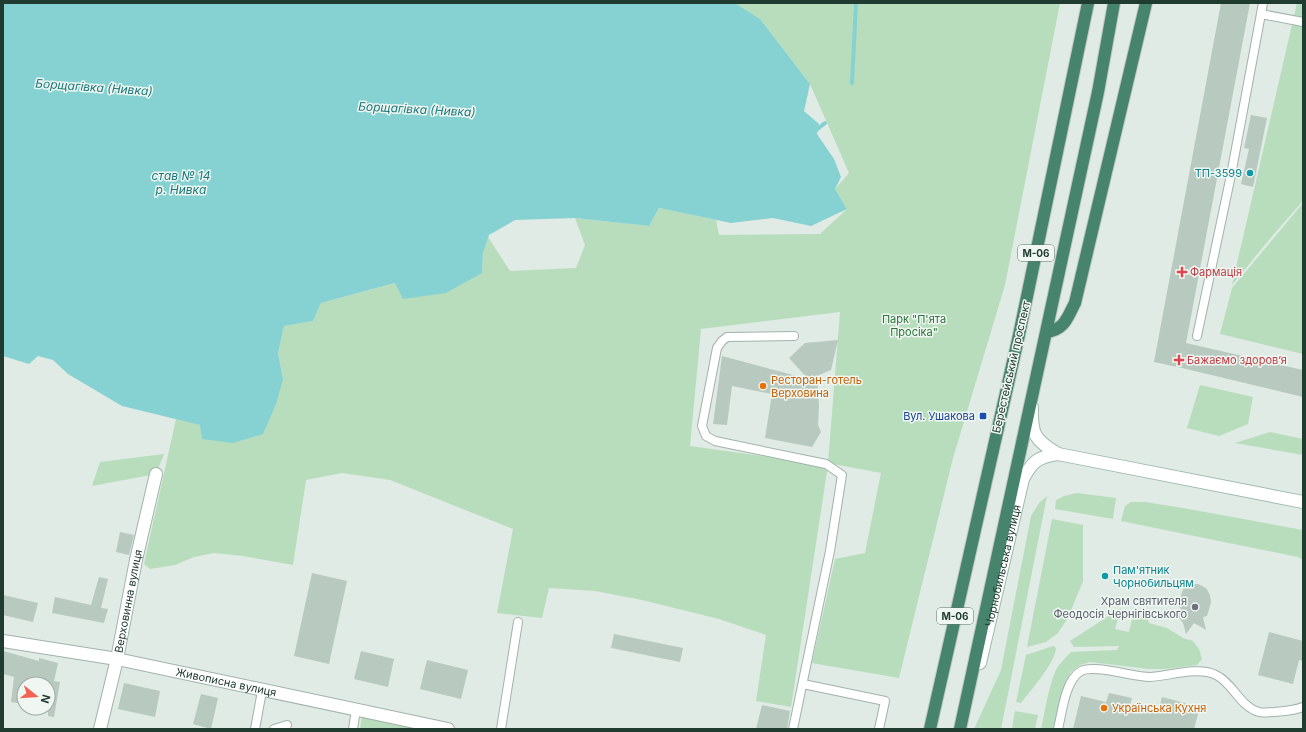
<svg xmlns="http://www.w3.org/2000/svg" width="1306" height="732" font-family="Inter,sans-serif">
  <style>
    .green { fill: #b8ddbc }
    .water { fill: #86d2d2 }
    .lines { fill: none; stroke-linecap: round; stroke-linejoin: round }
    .stream { stroke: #86d2d2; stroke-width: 4 }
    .building { fill: #b8c9bf }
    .service-casing { stroke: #a2b3aa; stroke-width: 10 }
    .minor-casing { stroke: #a2b3aa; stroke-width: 14 }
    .secondary-casing { stroke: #a0baad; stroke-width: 14 }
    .trunk-casing { stroke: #c1c8c5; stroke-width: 14 }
    .service { stroke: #fff; stroke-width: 8 }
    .minor { stroke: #fff; stroke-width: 12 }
    .secondary { stroke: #fff; stroke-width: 12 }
    .trunk { stroke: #47846d; stroke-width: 12 }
    .culture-dot { fill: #0f9aa8; stroke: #f0f7f2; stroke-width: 1.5 }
    .health-dot { fill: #e0444e; stroke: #f0f7f2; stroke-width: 1.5 }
    .food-dot { fill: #e8710a; stroke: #f0f7f2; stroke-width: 1.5 }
    .transit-dot { fill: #1a4fb4; stroke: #f0f7f2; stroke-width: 1.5 }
    .worship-dot { fill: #6b7280; stroke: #f0f7f2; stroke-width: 1.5 }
    .labels { text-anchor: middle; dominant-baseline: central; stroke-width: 3; stroke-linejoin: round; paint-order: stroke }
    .shield { fill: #f0f7f2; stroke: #5e736a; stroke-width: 1 }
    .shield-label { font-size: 10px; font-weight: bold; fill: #203b30 }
    .culture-label { font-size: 11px; fill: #0d838f; stroke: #f0f7f2; text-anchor: end }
    .health-label { font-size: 11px; fill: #be3a42; stroke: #f0f7f2; text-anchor: start }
    .park-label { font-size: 11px; fill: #2a733b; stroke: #f0f7f2 }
    .street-label { font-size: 11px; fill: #203b30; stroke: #f0f7f2 }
    .food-label { font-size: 11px; fill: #c56008; stroke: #f0f7f2; text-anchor: start }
    .transit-label { font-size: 11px; fill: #164399; stroke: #f0f7f2; text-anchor: end }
    .worship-label { font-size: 11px; fill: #5b616d; stroke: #f0f7f2; text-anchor: end }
    .water-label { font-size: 12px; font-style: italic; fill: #197778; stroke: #f0f7f2 }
  </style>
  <rect width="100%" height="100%" fill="#dfebe4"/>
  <path class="green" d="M735,3h325l-55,282 -52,173 -54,220 -87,-15 23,-104 30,-6 16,-80 -53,-10 12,-151 -139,17 -11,117 138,19 -37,242 -35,-6 10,-66 -47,-16 -77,-19 -47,-9 -46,-3 -7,30 -45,-5 16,-84 -123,-49 -48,-7 -36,7 -13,85 -50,-9 -29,-3 -20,4 -19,8 -25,4 -6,-5 32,-145 25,6 1,14 81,-60 -5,-26 6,-27 29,-5 8,-18 75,-20 86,-10 1,-20 5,-16 22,34 66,-3 9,-23 -10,-27 74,8 10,-18 57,12 3,15 101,-1 27,-25 -12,-20 14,-16 -39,-89 -50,-65z
    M1297,3l6,1v197l-30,34 -41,50z
    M1303,203v151l-83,-20 12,-46z
    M1200,385l53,12 -5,27 -29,12 -32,-8z
    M1270,432l33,7v16l-68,-12z
    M164,454l-8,20 -64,12 8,-24z
    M1077,493l39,5 -3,21 -58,-10 1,-9 8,-4z
    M1047,496l-46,233h-27l27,-59 30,-154 8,-13z
    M1131,502h14l38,6 120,22v30l-5,-3 -177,-36 4,-15z
    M1052,519l31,6v56l-15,37 -10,15 -12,9 -19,5z
    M1121,608l-6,21 14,3 4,-17 14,3 2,5 18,5 16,10 10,3 6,8 3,10 -5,6 -31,4h-17l-59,-7 -10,3 -9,7 -6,13 -10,44h-14c4,-17 8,-46 16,-61 4,-6 9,-11 14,-16l46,-2 2,-4 -45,1 -4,-6z
    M1053,646l3,2c-1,15 -25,42 -35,55l-5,-1 10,-47z
    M1015,711l23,4 -3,14h-23z
    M362,717l58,12h-60z"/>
  <path class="water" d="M3,3h732l25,16 50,65 -6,27 15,13 -2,10 17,25 7,18 -6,12 12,20 -36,17 -38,-8 -42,5 -72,-15 -10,18 -74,-8 -60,2 -26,15 -6,18 -1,20 -36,20 -43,6 -8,-16 -74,20 -8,18 -29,5 -6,27 5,26 -7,25 -13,30 -30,9 -31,-4 -2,-14 -78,-19 -54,-32 -15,-14 -15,-4 -9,8 -26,-8z"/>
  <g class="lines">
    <path class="stream" d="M852,83l4,-80
      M815,131l10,-8"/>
  </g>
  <path class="building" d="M1221,3h29l-64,340 117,27v27l-121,-29 -28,-6z
    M1251,115l16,3 -14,69 -12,-3 8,-35 -5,-1z
    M838,340l-7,30 -14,6 2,30 -1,19 3,7 -9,15 -47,-9 7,-44 -40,-8 -5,39 -14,-1 9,-68 86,23 -19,-21 16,-15z
    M120,532l14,3 -5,20 -13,-3z
    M312,573l35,8 -18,83 -35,-8z
    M99,577l9,2 -7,29 7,1 -4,14 -52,-10 3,-16 36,8z
    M1191,584h7l8,4 4,7 1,7 -4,14 -4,1 3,13 -12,-7 -8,11 -3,-11 -5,-7 3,-8 -3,-2 5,-17 2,-3z
    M3,595l35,8 -5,19 -30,-7z
    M1269,632l34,9v20l-4,-1 -6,24 -35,-9z
    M614,634l69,14 -3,14 -69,-14z
    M3,651l36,10v-3l19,5 -4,18 6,1 -6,35 -6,-1v-32h-24v20l-13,-2 3,-25 -11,-3z
    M361,651l33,8 -6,28 -34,-8z
    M427,660l41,10 -7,29 -41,-10z
    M124,683l36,8 -5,26 -37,-8z
    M1109,693l23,5 -2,7 28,7 4,-15 38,10 -6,22h-121l8,-33 25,6z
    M201,694l17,4 -7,31 -18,-5z
    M762,705l28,6 -3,18h-31z"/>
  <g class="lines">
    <defs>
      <path id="service" d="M1261,14l42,8
        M1197,336l34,-161 32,-172
        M803,684l82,17 -6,28
        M255,729l7,-38
        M274,729l13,-4
        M353,729l3,-19
        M501,729l17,-107
        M793,729l37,-178 12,-76 -16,-11 -111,-23 -9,-5 -4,-10 15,-78 5,-7 5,-4 67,-1
        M1058,729c4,-16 7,-49 23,-58 13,-7 52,6 69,6 19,-1 48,-11 66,-2 17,8 24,32 43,37 4,1 10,0 15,0 10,-1 19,-1 29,-5"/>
      <g id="minor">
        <path id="s1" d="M3,641l114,18 331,70"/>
        <path id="s2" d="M100,729l17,-70 19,-99 20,-86"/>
      </g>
      <g id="secondary">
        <path d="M1032,407c-1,28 3,33 26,47"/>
        <path id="s3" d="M980,663l43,-184c9,-17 14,-22 35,-25l245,48"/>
      </g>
      <path id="trunk" d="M1047,332c18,-3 20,-14 28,-29l71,-300
        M930,729l89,-394 69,-332
        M960,729l138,-637 16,-89"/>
    </defs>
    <use href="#service" class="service-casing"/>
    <use href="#minor" class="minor-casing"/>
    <use href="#secondary" class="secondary-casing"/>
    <use href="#trunk" class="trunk-casing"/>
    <use href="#service" class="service"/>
    <use href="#minor" class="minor"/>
    <use href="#secondary" class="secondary"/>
    <use href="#trunk" class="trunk"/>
  </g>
  <g class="culture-dot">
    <circle cx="1250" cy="173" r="4"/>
    <circle cx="1105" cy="576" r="4"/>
  </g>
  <g class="health-dot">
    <path d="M1180 266h4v4h4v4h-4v4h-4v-4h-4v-4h4z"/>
    <path d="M1177 354h4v4h4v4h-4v4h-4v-4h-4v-4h4z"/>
  </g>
  <g class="food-dot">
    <circle cx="763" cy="386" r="4"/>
    <circle cx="1104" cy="708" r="4"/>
  </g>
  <rect class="transit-dot" x="979" y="412" width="8" height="8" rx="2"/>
  <circle class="worship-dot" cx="1195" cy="607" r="4"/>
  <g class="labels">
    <g class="shield">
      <rect x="1018" y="245" width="36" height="16" rx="3"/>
      <rect x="937" y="608" width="36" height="16" rx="3"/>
    </g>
    <g class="shield-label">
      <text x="1036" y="253">М-06</text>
      <text x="955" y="616">М-06</text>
    </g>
    <g class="culture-label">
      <text x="1242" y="173">ТП-3599</text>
      <text x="1113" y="570" text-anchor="start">Пам'ятник<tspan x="1113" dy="13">Чорнобильцям</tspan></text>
    </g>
    <g class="health-label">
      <text x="1190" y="272">Фармація</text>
      <text x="1187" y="360">Бажаємо здоровʼя</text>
    </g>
    <g class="park-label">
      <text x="914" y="319">Парк "П'ята<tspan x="914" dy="13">Просіка"</tspan></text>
    </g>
    <g class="street-label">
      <text transform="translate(1011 367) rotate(-77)">Берестейський проспект</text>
      <text stroke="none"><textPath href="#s3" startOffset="100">Чорнобильська вулиця</textPath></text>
      <text stroke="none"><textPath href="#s2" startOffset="131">Верховинна вулиця</textPath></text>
      <text stroke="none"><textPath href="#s1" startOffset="227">Живописна вулиця</textPath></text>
    </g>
    <g class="food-label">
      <text x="771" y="380">Ресторан-готель<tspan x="771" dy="13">Верховина</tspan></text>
      <text x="1112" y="708">Українська Кухня</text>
    </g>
    <g class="transit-label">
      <text x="975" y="416">Вул. Ушакова</text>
    </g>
    <g class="worship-label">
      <text x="1187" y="601">Храм святителя<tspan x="1187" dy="13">Феодосія Чернігівського</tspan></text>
    </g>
    <g class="water-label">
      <text transform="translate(94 87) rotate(4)">Борщагівка (Нивка)</text>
      <text transform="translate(417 109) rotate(3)">Борщагівка (Нивка)</text>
      <text x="181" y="175">став № 14<tspan x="181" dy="14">р. Нивка</tspan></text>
    </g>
  </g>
  <rect width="1306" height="732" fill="none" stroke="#203b30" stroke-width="8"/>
  <g transform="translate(36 696) rotate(107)"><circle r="19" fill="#f0f7f2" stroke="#9daca4"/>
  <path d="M0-3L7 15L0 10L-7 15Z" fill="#f46254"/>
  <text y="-6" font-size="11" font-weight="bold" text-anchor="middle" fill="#203b30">N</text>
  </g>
</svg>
